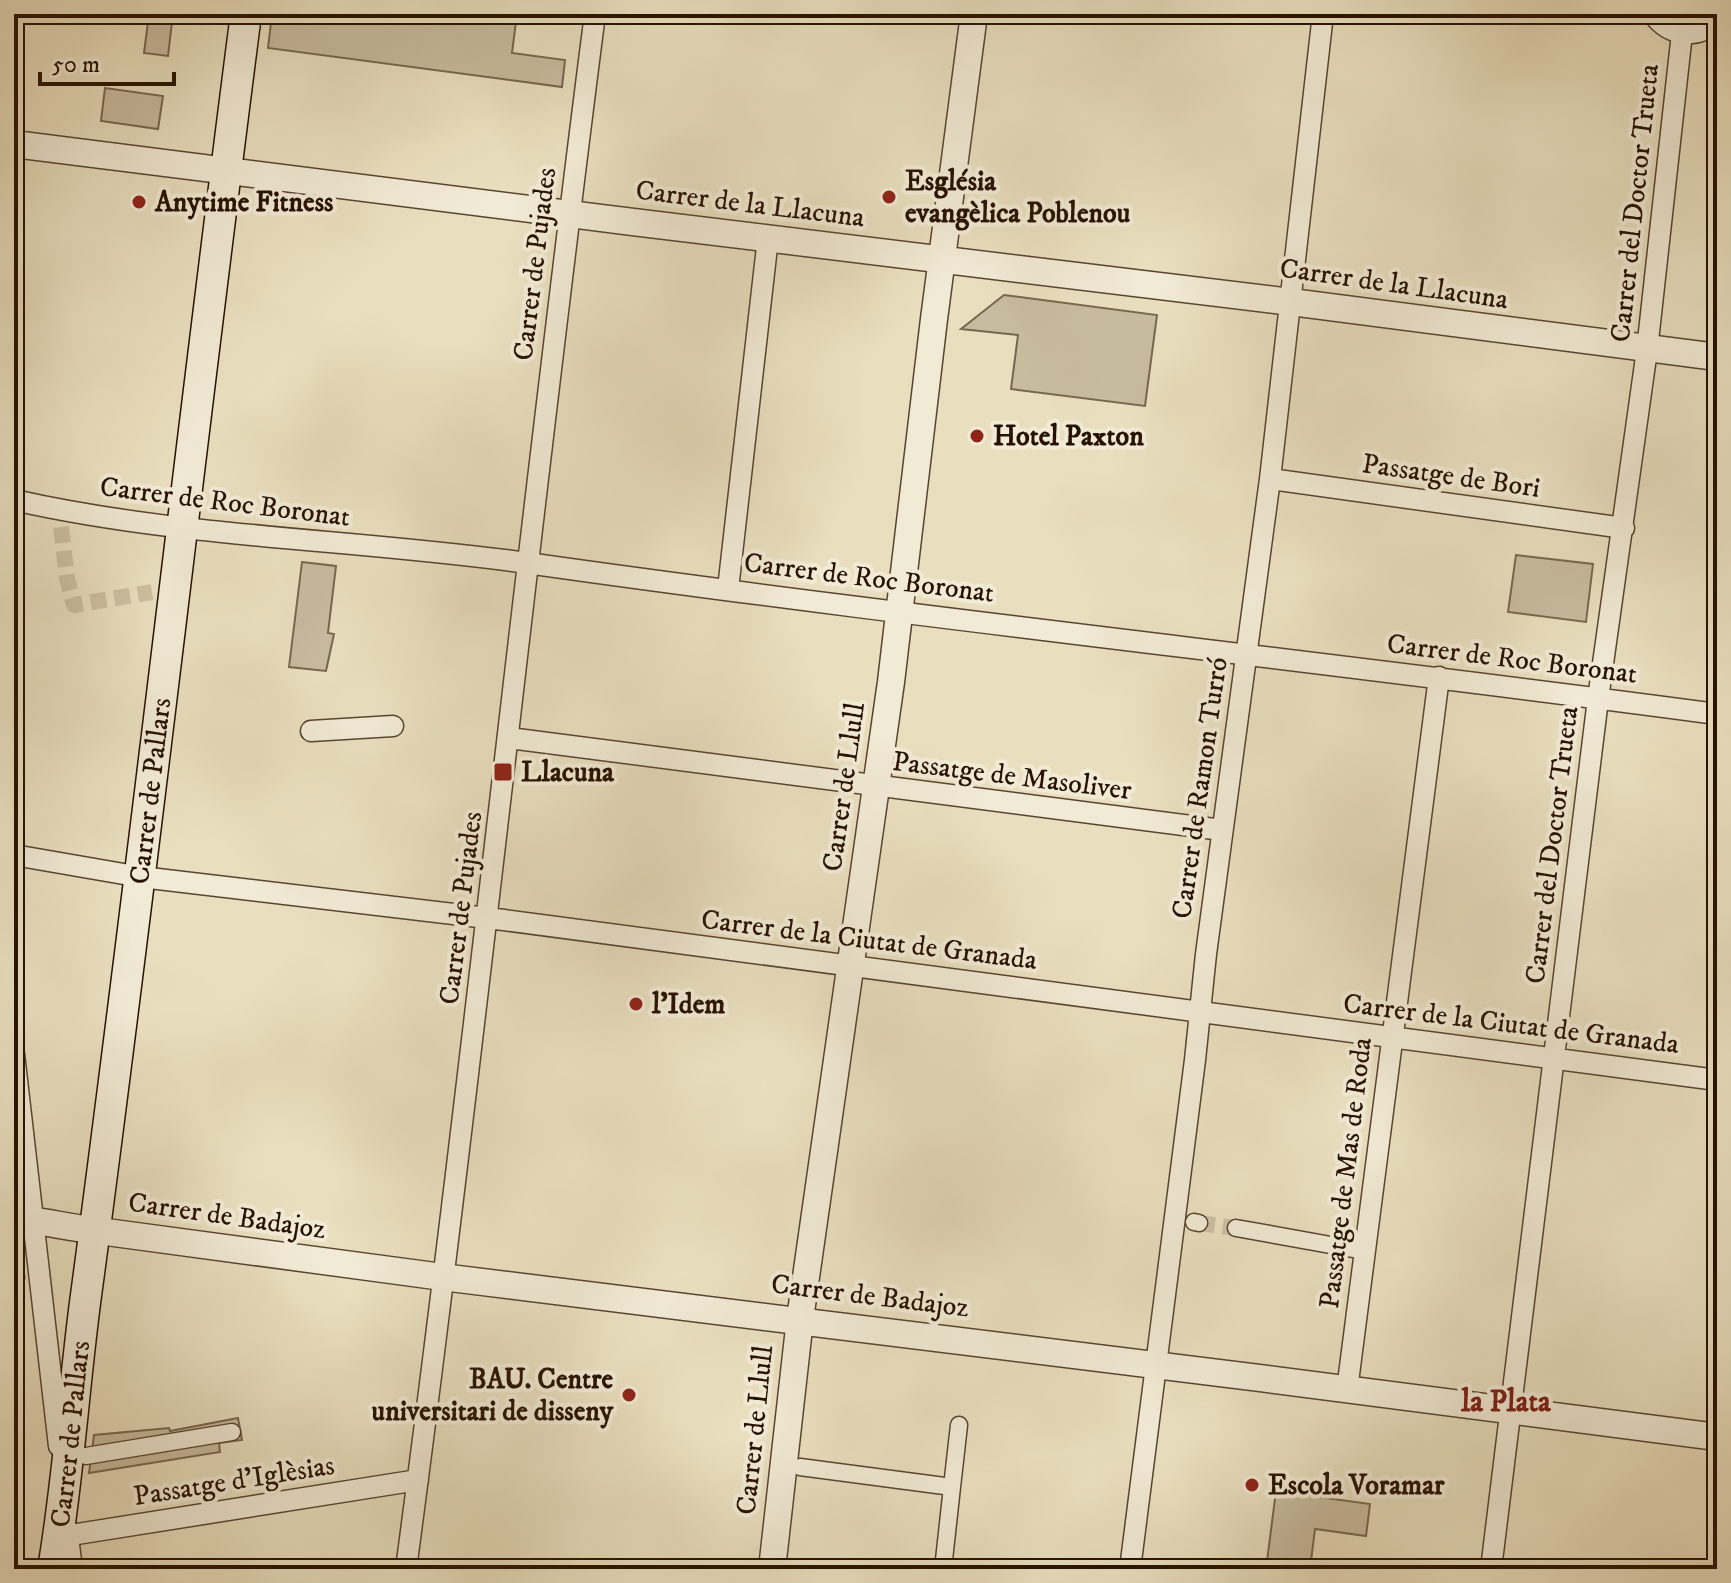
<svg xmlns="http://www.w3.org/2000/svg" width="1731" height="1583" font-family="'IM FELL DW Pica',serif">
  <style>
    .green { fill: #c8bc9f; stroke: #786750; stroke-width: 2 }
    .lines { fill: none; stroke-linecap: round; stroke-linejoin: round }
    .pedestrian-tunnel { stroke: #ccc0a3; stroke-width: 16; stroke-dasharray: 16 8; stroke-linecap: butt }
    .pedestrian-casing { stroke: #584531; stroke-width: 19 }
    .minor-casing { stroke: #584531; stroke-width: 23 }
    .tertiary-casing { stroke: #584531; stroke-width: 29 }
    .secondary-casing { stroke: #271202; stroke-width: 33 }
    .pedestrian { stroke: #f1ead5; stroke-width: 16 }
    .minor { stroke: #f1ead5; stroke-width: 20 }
    .tertiary { stroke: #f1ead5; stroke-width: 26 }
    .secondary { stroke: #f1ead5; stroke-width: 30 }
    .poi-dot { fill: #8f2418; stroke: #f1ead5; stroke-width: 3 }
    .labels { text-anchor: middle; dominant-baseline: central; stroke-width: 8; stroke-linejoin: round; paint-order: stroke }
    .poi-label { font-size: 28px; font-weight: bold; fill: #271202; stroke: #f1ead5; text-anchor: start }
    .street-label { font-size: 28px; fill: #271202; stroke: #f1ead5 }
    .neighbourhood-label { font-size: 30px; font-weight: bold; fill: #7a1f14; stroke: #f1ead5 }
  </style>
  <rect width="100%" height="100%" fill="#e9dfbf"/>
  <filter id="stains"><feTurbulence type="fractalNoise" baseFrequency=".0025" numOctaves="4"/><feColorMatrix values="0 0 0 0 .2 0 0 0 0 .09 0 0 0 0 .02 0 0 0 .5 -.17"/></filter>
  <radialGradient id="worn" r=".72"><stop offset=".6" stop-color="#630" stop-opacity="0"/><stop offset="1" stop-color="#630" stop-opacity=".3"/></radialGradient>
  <path class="green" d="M149,14h24l-5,42 -24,-3z
    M272,14h245l-5,39 53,7 -3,27 -294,-39z
    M105,88l58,8 -5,33 -57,-8z
    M1004,295l153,20 -12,91 -134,-17 7,-54 -57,-6z
    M1516,555l77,9 -7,58 -78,-10z
    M302,562l34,4 -8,67 6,1 -8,37 -37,-4z
    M238,1418l4,22 -23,3 1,9 -131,21 5,-38 75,-7 1,3z
    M1276,1491l94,13 -4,32 -51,-7 -5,40h-44z"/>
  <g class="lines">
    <path class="pedestrian-tunnel" d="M61,527l6,51 7,27 78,-13
      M1199,1223l37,5"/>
    <defs>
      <path id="pedestrian" d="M1194,1222l5,1
        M1236,1228l128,23
        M14,1278l2,-1
        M86,1456l146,-24
        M800,1467l152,20 7,-62
        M943,1569l9,-82"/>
      <path id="minor" d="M1653,14c16,22 43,26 64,8
        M1270,479l354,49
        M14,500c168,38 343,39 513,63 396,56 794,98 1190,151
        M728,589l40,-351
        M311,731l82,-5
        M509,738l713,92
        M14,855l127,22 363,43 1213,160
        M14,1054l45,392
        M1347,1390l92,-713
        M67,1529l5,40
        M58,1537l360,-57
        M406,1569c69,-518 122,-1037 189,-1555
        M1130,1569l65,-509 11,-106 64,-475 53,-465
        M1491,1569l107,-870 49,-349 35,-317"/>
      <path id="tertiary" d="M14,144l619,78 658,80 426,55
        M14,1218c29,3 57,10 85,13 117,16 234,32 351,47 423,52 845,103 1267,159
        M772,1569l28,-250 91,-637 43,-363 40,-305"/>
      <g id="secondary">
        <path id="s1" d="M53,1569c16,-93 21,-188 34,-281 57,-424 104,-850 159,-1274"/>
      </g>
    </defs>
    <use href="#pedestrian" class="pedestrian-casing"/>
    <use href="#minor" class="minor-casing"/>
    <use href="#tertiary" class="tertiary-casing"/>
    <use href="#secondary" class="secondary-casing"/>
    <use href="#pedestrian" class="pedestrian"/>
    <use href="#minor" class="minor"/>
    <use href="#tertiary" class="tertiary"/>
    <use href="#secondary" class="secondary"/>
  </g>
  <g class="poi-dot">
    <circle cx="889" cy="197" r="8"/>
    <circle cx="139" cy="202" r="8"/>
    <circle cx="977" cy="436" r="8"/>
    <rect x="493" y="762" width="20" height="20" rx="4"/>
    <circle cx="636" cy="1004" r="8"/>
    <circle cx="629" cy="1395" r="8"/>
    <circle cx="1252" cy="1485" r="8"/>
  </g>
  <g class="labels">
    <g class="poi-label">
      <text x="905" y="181">Església<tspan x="905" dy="32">evangèlica Poblenou</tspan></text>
      <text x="155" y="202">Anytime Fitness</text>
      <text x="993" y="436">Hotel Paxton</text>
      <text x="521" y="772">Llacuna</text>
      <text x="652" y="1004">l'Idem</text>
      <text x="613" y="1379" text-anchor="end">BAU. Centre<tspan x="613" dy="32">universitari de disseny</tspan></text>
      <text x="1268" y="1485">Escola Voramar</text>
    </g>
    <g class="street-label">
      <text transform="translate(1635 203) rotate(-84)">Carrer del Doctor Trueta</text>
      <text transform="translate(750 204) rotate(7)">Carrer de la Llacuna</text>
      <text transform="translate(535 264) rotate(-83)">Carrer de Pujades</text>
      <text transform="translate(1394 284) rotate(8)">Carrer de la Llacuna</text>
      <text transform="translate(1451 476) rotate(8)">Passatge de Bori</text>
      <text transform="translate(225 502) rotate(7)">Carrer de Roc Boronat</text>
      <text transform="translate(869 578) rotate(7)">Carrer de Roc Boronat</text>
      <text transform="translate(1512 659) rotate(7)">Carrer de Roc Boronat</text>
      <text transform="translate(1012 776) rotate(7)">Passatge de Masoliver</text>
      <text transform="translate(844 787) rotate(-82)">Carrer de Llull</text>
      <text transform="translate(1200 788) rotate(-82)">Carrer de Ramon Turró</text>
      <text stroke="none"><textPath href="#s1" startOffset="784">Carrer de Pallars</textPath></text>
      <text transform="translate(1552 845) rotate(-83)">Carrer del Doctor Trueta</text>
      <text transform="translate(461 908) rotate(-83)">Carrer de Pujades</text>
      <text transform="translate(869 940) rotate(7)">Carrer de la Ciutat de Granada</text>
      <text transform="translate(1511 1024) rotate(7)">Carrer de la Ciutat de Granada</text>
      <text transform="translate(1346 1173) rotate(-83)">Passatge de Mas de Roda</text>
      <text transform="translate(227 1216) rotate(8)">Carrer de Badajoz</text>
      <text transform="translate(870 1296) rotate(7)">Carrer de Badajoz</text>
      <text transform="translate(755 1430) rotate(-84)">Carrer de Llull</text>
      <text stroke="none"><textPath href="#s1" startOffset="136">Carrer de Pallars</textPath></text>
      <text transform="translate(234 1481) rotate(-9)">Passatge d'Iglèsias</text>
    </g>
    <g class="neighbourhood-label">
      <text x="1506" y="1402">la Plata</text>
    </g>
  </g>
  <rect width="1731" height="1583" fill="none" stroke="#e9dfbf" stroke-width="48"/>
  <rect x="16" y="16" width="1699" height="1551" fill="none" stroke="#271202" stroke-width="4"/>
  <rect x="24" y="24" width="1683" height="1535" fill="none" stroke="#271202" stroke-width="2"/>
  <path d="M40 72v12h134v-12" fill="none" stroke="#271202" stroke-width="4"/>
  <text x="52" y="72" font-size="24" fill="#271202" stroke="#f1ead5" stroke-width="6" paint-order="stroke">50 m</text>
  <rect width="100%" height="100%" filter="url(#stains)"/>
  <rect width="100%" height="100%" fill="url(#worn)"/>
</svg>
